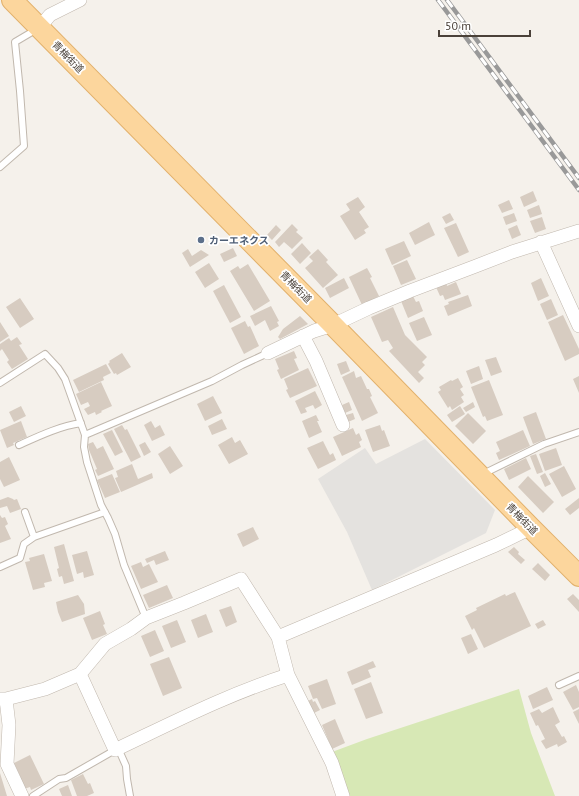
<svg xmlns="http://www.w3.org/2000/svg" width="579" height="796" font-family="'PT Sans','Noto Sans JP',sans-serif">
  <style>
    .green { fill: #d7e8b5 }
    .parking { fill: #e4e2df }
    .building { fill: #d7ccc1 }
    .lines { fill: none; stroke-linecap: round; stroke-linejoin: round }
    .lane-casing { stroke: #c1b8ae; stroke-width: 8 }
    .street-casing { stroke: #c1b8ae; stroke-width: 14 }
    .primary-casing { stroke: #e2b16c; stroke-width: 22 }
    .lane { stroke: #fff; stroke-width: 6 }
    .street { stroke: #fff; stroke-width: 13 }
    .primary { stroke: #fcd69d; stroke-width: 20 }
    .rail-casing { stroke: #999; stroke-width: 4.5 }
    .rail { stroke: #fff; stroke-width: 3; stroke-dasharray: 9; stroke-linecap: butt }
    .service-dot { fill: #5c6f8a; stroke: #fff; stroke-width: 1.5 }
    .labels { text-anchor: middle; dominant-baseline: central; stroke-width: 3.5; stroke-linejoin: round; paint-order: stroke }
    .street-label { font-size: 10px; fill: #4a4139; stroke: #fff }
    .service-label { font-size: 10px; font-weight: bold; fill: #4e5e75; stroke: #fff; text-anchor: start }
  </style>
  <rect width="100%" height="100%" fill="#f5f1eb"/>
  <path class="green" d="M519,689l12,44 24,63h-207l-16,-44 35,-13z"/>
  <path class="parking" d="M425,439l70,71 -9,23 -114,57 -25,-58 -29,-53 47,-31 11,16z"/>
  <path class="building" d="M533,191l4,10 -13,6 -4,-10z
    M358,197l7,10 -6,5 10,15 -5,3 2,3 -11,7 -15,-24 10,-6 -4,-6z
    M509,200l4,9 -11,4 -4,-8z
    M539,205l3,9 -12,4 -3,-8z
    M450,213l4,7 -8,4 -4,-7z
    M514,213l3,8 -11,4 -3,-8z
    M542,217l4,12 -11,4 -5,-12z
    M429,222l6,13 -20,10 -6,-12z
    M456,223l13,29 -11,5 -14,-29z
    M292,224l6,6 -2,2 7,6 -11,11 -8,-7 -5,5 -4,-5z
    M276,225l5,5 -9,10 -5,-5z
    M517,225l4,10 -9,4 -4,-10z
    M404,241l7,15 -19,9 -7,-16z
    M302,243l9,10 -11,11 -9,-10z
    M233,248l4,8 -13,6 -4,-8z
    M188,249l4,7 9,-6 8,5 -19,12 -8,-14z
    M318,249l10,11 -2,2 12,13 -15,13 -18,-20 8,-7 -4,-4z
    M407,260l9,19 -15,6 -8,-19z
    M209,263l10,16 -14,9 -10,-16z
    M248,264l22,37 -16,10 -24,-40 8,-5 2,3z
    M367,268l5,9 -2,1 9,18 -17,9 -13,-28z
    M344,278l5,10 -19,10 -5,-10z
    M541,278l8,18 -11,5 -7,-18z
    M456,282l5,12 -16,6 -2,-5 -3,1 -4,-9 10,-4 1,3z
    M224,285l17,32 -11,6 -17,-32z
    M468,295l4,11 -24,10 -4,-10 5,-2 -1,-2z
    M413,296l3,6 3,-1 4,10 -15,7 -7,-17z
    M20,298l14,21 -14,9 -14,-21z
    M551,299l7,16 -11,5 -7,-16z
    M271,306l8,15 -2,1 2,4 -9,5 -5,-11 -10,6 -5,-10z
    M393,307l12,28 22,22 -5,5 3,3 -7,7 6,6 -5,5 -30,-32 4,-3 -5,-8 -6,2 -11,-25z
    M563,315l16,34v5l-14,7 -17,-39z
    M300,316l8,8 -28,15 -2,-2 5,-8z
    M424,317l8,18 -15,6 -8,-18z
    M245,321l3,6 2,-1 9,20 -15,8 -13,-26z
    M0,322l9,14 -9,6z
    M17,337l5,7 -3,1 9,14 -16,10 -5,-7 2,-2 -7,-11 -2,2v-7l9,-6 2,3z
    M294,351l3,7 -3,1 5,11 -18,9 -4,-9 2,-1 -4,-10z
    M122,353l9,14 -14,8 -1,-2 -2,1 -6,-10 2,-2 -1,-1z
    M496,357l6,15 -11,4 -6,-16z
    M346,361l4,10 -9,4 -4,-11z
    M106,364l5,9 -8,4 1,3 -25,12 -6,-12z
    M479,366l4,13 -12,5 -5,-13z
    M308,368l9,18 -27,12 -4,-8 2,-1 -4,-10z
    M354,371l2,7 5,-2 6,13h2l3,7 -2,1 8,16 -16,8 -20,-44z
    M579,376v17l-6,-14z
    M458,378l5,9 -3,2 4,6 -3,2 3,5 -12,8 -2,-4 -2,2 -10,-16 3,-2 -2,-3 12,-7 1,1z
    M489,380l14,35 -16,6 -2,-5 -2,1 -12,-30z
    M101,382l11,24 -11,5 1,1 -6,3 -1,-3 -7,3 -4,-6 6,-3 -2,-4 -7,3 -5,-11z
    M315,391l7,14 -7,4 -2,-4 -8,3 2,4 -6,2 -6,-13z
    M213,396l9,17 -17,8 -8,-17z
    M349,402l3,8 -7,3 -3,-8z
    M473,402l2,5 -9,5 -3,-4z
    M21,406l5,10 -12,6 -5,-10z
    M460,406l5,8 -13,8 -5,-7z
    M536,412l10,27 -13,5 -10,-27z
    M353,413l2,6 -7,3 -2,-7z
    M468,413l18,18 -13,13 -18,-18z
    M316,415l3,6h-2l5,11 -13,6 -7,-17z
    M222,419l5,10 -15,6 -4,-9z
    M21,421l6,16 -14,6 1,2 -7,3 -7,-18z
    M151,421l4,7 5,-3 5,10 -13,6 -8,-16z
    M122,425l3,5 2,-1 14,28 -10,5 -17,-33z
    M380,425l2,6 2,-1 6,16 -17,6 -8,-22z
    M353,428l3,7 3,-2 3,7 -3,2 2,5 -19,9 -9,-19z
    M112,430l11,22 -8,4 -12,-22z
    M523,430l7,16 -31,14 -3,-7 4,-2 -4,-9z
    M232,437l3,6 5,-3 8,14 -19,10 -11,-19z
    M323,441l7,14 3,-2 3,7 -18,9 -11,-21z
    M93,442l4,7 6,-3 11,23 -16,7 -3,-6 2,-1 -8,-19 -1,-6z
    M145,442l6,10 -7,4 -5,-11z
    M170,446l13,20 -13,8 -12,-20z
    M556,448l6,17 -17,6 -6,-17z
    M536,454l7,18 -6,2 -7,-18z
    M9,457l11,23 -16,7 -4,-8v-17z
    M526,458l5,11 -22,11 -5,-11z
    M132,464l6,15 14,-6 1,5 -32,14 -6,-14 3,-1 -2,-6z
    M564,466l12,23 -14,8 -13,-23z
    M545,473l6,11 -6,3 -5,-11z
    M112,474l8,18 -15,6 -8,-18z
    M528,476l26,26 -11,11 -25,-26z
    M8,497l5,2 1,1 3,-1 4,10 -11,4 -3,-7 -7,2v-8z
    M579,498v10l-9,7 -5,-6z
    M0,515l2,3 3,-1 3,7 -3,2 6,13 -11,4z
    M253,527l6,12 -16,8 -6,-13z
    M64,544l10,37 -10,3 -2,-8 -3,1 -2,-8 2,-1 -5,-21z
    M514,547l5,5 -1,2 7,6 -4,4 -13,-12z
    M87,551l7,24 -10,3 -1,-6 -6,2 -5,-19z
    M165,551l4,9 -13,5 -2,-5 -7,3 -2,-4z
    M44,554l8,27 -8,2 1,4 -12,3 -8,-28 5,-1 -1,-3z
    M141,562l2,5 6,-3 9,18 -17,7 -10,-23z
    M538,563l12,12 -5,6 -13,-12z
    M167,585l6,13 -24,10 -6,-13z
    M515,592l16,34 -47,22 -10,-20 -2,2 -7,-14 12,-6 -1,-2 29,-14 1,2z
    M573,594l6,6v12l-12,-13z
    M78,595l6,9 1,10 -23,8 -4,-10 -2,-10z
    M231,606l6,16 -11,5 -7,-17z
    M100,611l5,13 -2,1 4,9 -15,6 -9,-22z
    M206,614l7,18 -15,6 -7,-18z
    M177,620l9,22 -15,6 -9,-22z
    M543,620l3,5 -8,4 -3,-5z
    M155,630l9,21 -14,6 -9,-21z
    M471,634l7,15 -10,5 -7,-16z
    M169,657l13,31 -19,8 -13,-32z
    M373,661l3,6 -8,3 3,7 -19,8 -5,-13z
    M327,679l9,25 -14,5 -5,-11 -4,1 -5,-13z
    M371,682l12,31 -17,6 -12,-30z
    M576,685l3,7v15l-6,3 -10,-18z
    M547,687l6,13 -20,9 -5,-13z
    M312,699l1,3 2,-1 5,9 -6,3 -6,-12z
    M553,707l7,15 -5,3 7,12 2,-1 3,6 -9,5 -1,-3 -11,5 -5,-8 4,-2 -7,-14 -2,1 -6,-13 9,-4 3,4z
    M579,709v15l-6,-12z
    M335,719l10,24 -13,6 -10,-24z
    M30,755l14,29 -13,6 -1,-3 -6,2 -5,-10 2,-1 -7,-15z
    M0,773l7,23h-7z
    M83,774l5,10 2,-1 4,10 -7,3h-10l-6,-16z
    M68,785l4,11h-10l-3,-7z"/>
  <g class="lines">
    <defs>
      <path id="lane" d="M0,167l24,-21 -4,-55 -5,-49 22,-13
        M0,383l45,-29 13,14 7,11 20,56 -1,12 3,15 14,43 7,13 7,16 9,31 22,53
        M85,435l127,-54 30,-16 26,-12
        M19,445c20,-9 41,-19 62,-22
        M483,474l61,-30 35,-12
        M25,512l9,25
        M0,567l20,-9 4,-14 10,-7 71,-25
        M559,685l20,-9
        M118,748l8,18 1,13 3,17
        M33,796l26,-17 7,-1 49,-28"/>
      <path id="street" d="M39,28l11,-13 30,-15
        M541,242l38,84
        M303,336l13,25 27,64
        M268,353l46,-22 19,-6 36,-17 41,-17 66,-25 36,-14 67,-21
        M278,637l218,-92 35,-17
        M80,674l35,76c57,-27 113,-56 173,-75
        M0,699h6l39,-10 35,-15 25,-30 26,-15 15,-11 38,-15 57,-24 37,58 10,38 44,88 11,33
        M6,699l3,26 -2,39 15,32"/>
      <path id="primary" d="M12,0l321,325 198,203 48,48"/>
    </defs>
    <use href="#lane" class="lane-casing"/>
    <use href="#street" class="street-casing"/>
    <use href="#primary" class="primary-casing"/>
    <use href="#lane" class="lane"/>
    <use href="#street" class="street"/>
    <use href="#primary" class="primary"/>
    <defs>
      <path id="rail" d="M438,0l141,190
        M447,0l132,178"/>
    </defs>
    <use href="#rail" class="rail-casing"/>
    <use href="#rail" class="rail"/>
  </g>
  <circle class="service-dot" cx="201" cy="240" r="4"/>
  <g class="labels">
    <g class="street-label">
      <text transform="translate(68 57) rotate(45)">青梅街道</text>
      <text transform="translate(296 287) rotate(45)">青梅街道</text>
      <text transform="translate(522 519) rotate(45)">青梅街道</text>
    </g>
    <g class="service-label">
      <text x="209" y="240">カーエネクス</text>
    </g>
  </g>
  <path d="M439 30v6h91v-6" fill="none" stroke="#4a4139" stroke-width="2"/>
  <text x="445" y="30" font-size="12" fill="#4a4139" stroke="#ffffff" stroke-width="3" paint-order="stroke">50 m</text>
</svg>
